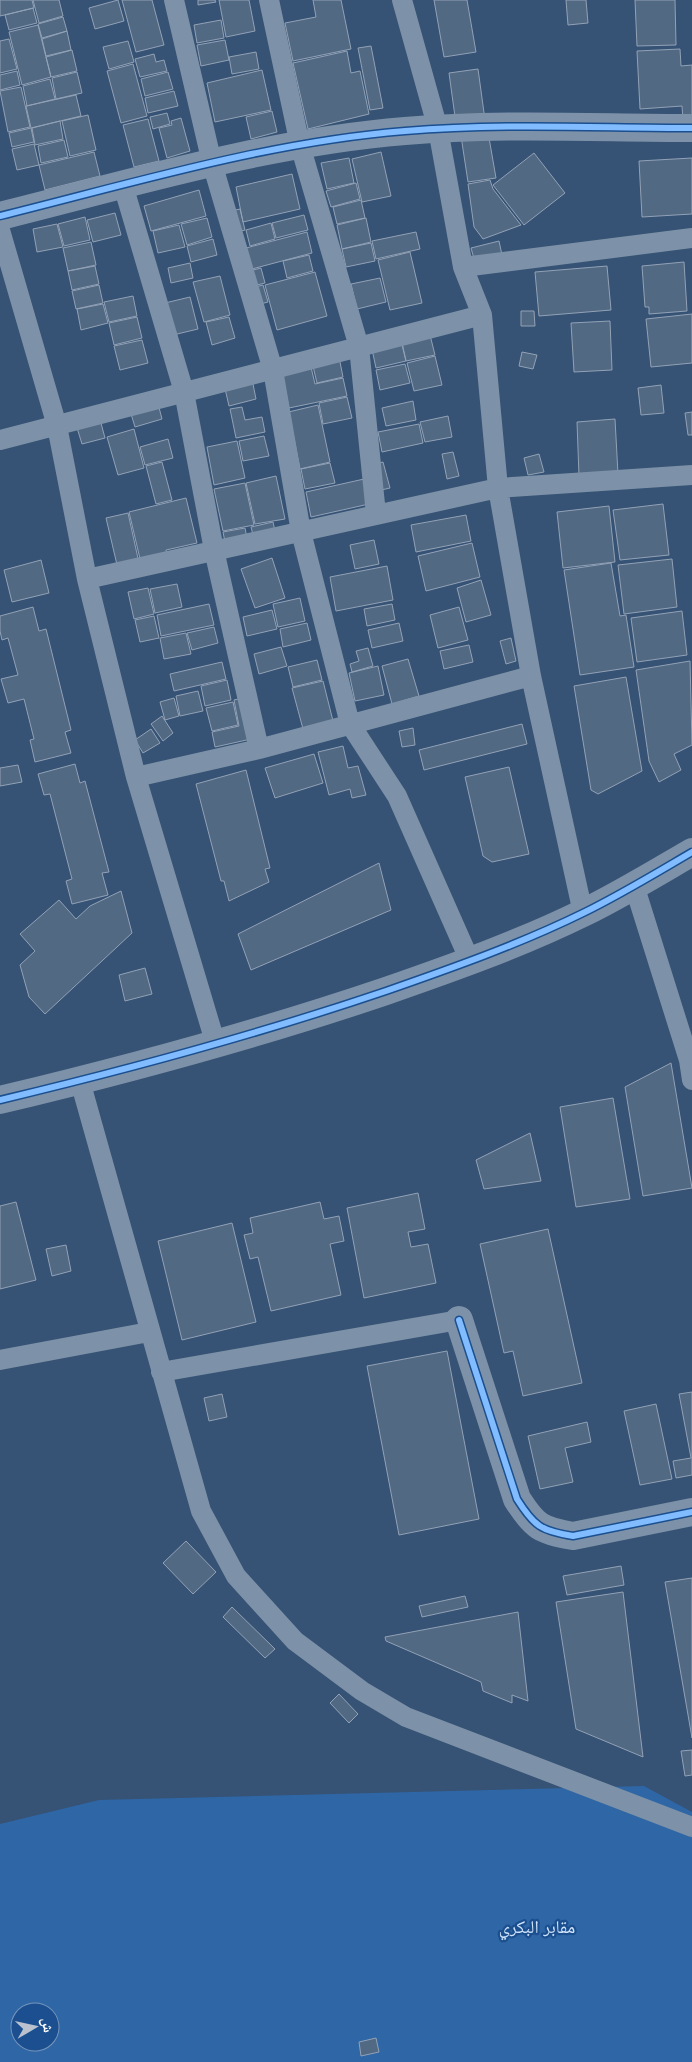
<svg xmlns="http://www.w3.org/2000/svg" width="692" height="2062" font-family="Mulish,'Noto Naskh Arabic',sans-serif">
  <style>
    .green { fill: #2f66a5; fill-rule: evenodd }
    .building { fill: #526984; stroke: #92a2b6 }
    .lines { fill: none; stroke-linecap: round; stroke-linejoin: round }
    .service { stroke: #7d92a8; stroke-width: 20 }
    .minor { stroke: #7d92a8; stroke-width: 28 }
    .tertiary { stroke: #7d92a8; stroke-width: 28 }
    .cycleway-casing { stroke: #1b4f8f; stroke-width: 9 }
    .cycleway { stroke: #80bcff; stroke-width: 6 }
    .labels { text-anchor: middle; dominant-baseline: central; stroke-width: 4.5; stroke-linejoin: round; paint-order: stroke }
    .park-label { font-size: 18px; fill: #cfe3fa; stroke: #1b4f8f }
  </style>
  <rect width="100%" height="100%" fill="#365274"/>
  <path class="green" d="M644,1786l48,26v250h-692v-238l99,-24zM20,2012h30v30h-30z"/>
  <path class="building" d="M0,0h32l2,8 -34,8z
    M33,0h26l4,16 -24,7z
    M118,0l6,21 -29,8 -6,-21z
    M122,0h30l12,45 -28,7z
    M198,0h17l1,2 -18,3z
    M219,0h30l6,31 -29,6z
    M313,0h28l10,49 -58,12 -8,-38 31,-6z
    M434,0h33l9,52 -32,5z
    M566,0h20l2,23 -20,2z
    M635,0h40l1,45 -39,1z
    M33,8l4,15 -28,7 -4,-15z
    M63,17l4,14 -25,7 -4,-14z
    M221,20l3,18 -27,5 -3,-18z
    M38,25l13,52 -29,8 -13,-53z
    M67,31l4,19 -25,6 -4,-17z
    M9,39l8,30 -17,4v-32z
    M225,40l4,20 -28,6 -4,-21z
    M128,41l6,21 -25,7 -6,-22z
    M371,46l12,62 -13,2 -12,-62z
    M680,49l1,17 11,-1v55h-9l-1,-14 -42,3 -3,-58z
    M72,50l5,21 -26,6 -5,-20z
    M347,51l4,22 9,-2 9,43 -61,15 -15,-66z
    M256,52l3,17 -27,5 -3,-17z
    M154,54l2,8 8,-2 3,11 -27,6 -5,-18z
    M133,64l14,52 -26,7 -14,-52z
    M478,69l7,51 -29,4 -7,-51z
    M262,70l9,40 -56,12 -8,-39z
    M17,71l3,14 -20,5v-15z
    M77,72l5,21 -26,6 -4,-21z
    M168,72l5,17 -28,7 -4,-17z
    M50,79l5,20 -28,7 -4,-20z
    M21,87l9,40 -22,5 -8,-41z
    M174,91l4,15 -30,7 -3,-15z
    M76,95l5,21 -50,12 -5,-22z
    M272,111l5,21 -26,7 -5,-22z
    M167,113l3,11 -17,5 -3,-12z
    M88,115l8,35 -26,6 -8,-35z
    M181,118l9,33 -23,7 -8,-30 13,-3 -1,-4z
    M148,119l11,42 -25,6 -11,-42z
    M60,121l3,18 -28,6 -3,-17z
    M31,128l3,14 -22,5 -3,-14z
    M488,132l8,46 -28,4 -7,-46z
    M64,140l4,17 -27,6 -3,-17z
    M34,144l5,21 -22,5 -5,-21z
    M94,152l6,24 -55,14 -6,-25z
    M381,152l10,44 -29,6 -10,-43z
    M534,153l31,40 -41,32 -31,-40z
    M349,158l5,25 -27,6 -6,-26z
    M692,158v56l-50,3 -3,-56z
    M292,174l8,35 -57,13 -7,-35z
    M490,180l3,9 28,36 -38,14 -9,-12 -6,-43z
    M356,183l4,16 -29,8 -5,-16z
    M199,190l7,26 -55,15 -7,-25z
    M361,200l4,18 -28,6 -4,-17z
    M240,209l5,21 -13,3 -5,-21z
    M115,213l6,22 -28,7 -6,-22z
    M304,215l4,15 -32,8 -4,-15z
    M85,217l5,23 -26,6 -6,-22z
    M207,218l5,19 -25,8 -6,-21z
    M366,218l5,24 -29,7 -5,-24z
    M271,223l4,16 -25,7 -4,-16z
    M57,224l6,23 -26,5 -4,-23z
    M179,225l6,22 -27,6 -5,-22z
    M307,232l5,21 -60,16 -6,-21z
    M416,232l4,17 -44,10 -4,-18z
    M213,239l4,16 -26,7 -4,-16z
    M499,241l3,14 -27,7 -4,-14z
    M91,242l5,23 -28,6 -5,-23z
    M371,243l4,18 -29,6 -4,-18z
    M410,252l12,51 -32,7 -12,-50z
    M309,255l4,16 -26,7 -4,-17z
    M684,262l3,49 -38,3v-7h-4l-3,-41z
    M190,263l3,15 -22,5 -3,-15z
    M95,266l4,18 -27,6 -4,-19z
    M607,266l4,44 -72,6 -4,-44z
    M261,268l4,15 -16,4 -4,-15z
    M315,272l12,44 -50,14 -12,-45z
    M220,276l10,39 -26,7 -11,-40z
    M380,278l6,24 -29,7 -6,-25z
    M99,285l4,18 -27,6 -4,-18z
    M263,285l5,17 -15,4 -5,-17z
    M133,296l4,20 -28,6 -5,-20z
    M190,297l8,32 -25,6 -8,-32z
    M103,304l5,19 -27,7 -4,-21z
    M521,311h13l1,15h-14z
    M692,314v49l-41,4 -5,-48z
    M137,317l5,21 -28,7 -5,-22z
    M229,317l6,21 -23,7 -6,-23z
    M610,321l2,49 -38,2 -3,-49z
    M428,327l7,28 -29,6 -6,-28z
    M399,333l7,28 -30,7 -6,-28z
    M142,340l6,23 -28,7 -6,-24z
    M522,352l15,3 -4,14 -14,-3z
    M435,356l7,29 -28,6 -7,-28z
    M339,357l4,20 -26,6 -5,-21z
    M310,363l5,21 28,-6 4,18 -58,12 -8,-39z
    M405,364l5,19 -30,7 -4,-20z
    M251,374l5,25 -27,7 -6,-26z
    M661,385l3,28 -23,2 -3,-27z
    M156,396l6,23 -27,8 -7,-23z
    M347,397l5,21 -29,6 -4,-21z
    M413,401l3,19 -30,6 -4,-18z
    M318,405l12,57 -30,7 -7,-36 -13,-19z
    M242,407l3,13 17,-3 3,15 -29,6 -6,-29z
    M98,412l7,26 -23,6 -8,-26z
    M692,412v23h-4l-3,-22z
    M448,416l4,21 -27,5 -5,-20z
    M615,419l3,55 -39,2 -2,-54z
    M419,424l4,19 -41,9 -4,-20z
    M134,429l10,39 -26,7 -11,-38z
    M264,436l5,20 -26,5 -4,-20z
    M168,439l5,19 -28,7 -5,-18z
    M237,441l8,37 -31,7 -7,-38z
    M453,452l6,24 -12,3 -5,-25z
    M539,454l5,18 -16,3 -4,-17z
    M162,462l10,38 -16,4 -10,-38z
    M383,462l7,26 -13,3 -6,-26z
    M330,463l5,20 -30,6 -4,-20z
    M276,476l9,43 -30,5 -9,-41z
    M364,479l5,25 -58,13 -5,-25z
    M245,483l9,42 -31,6 -9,-42z
    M186,498l11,45 -31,7 1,7 -26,6 -12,-51z
    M663,504l6,51 -49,5 -7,-50z
    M609,506l6,56 -52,6 -6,-56z
    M128,513l11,50 -21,6 -12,-51z
    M466,515l5,26 -55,11 -5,-27z
    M273,522l2,9 -22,4 -2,-8z
    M245,528l2,10 -22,4 -2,-10z
    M374,540l5,24 -24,5 -5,-24z
    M472,543l8,34 -54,14 -8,-35z
    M272,558l13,40 -30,10 -14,-39z
    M672,559l5,48 -53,7 -6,-49z
    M41,560l8,33 -37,9 -8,-32z
    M611,563l9,53 6,-1 8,52 -54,8 -16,-105z
    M387,566l6,34 -57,11 -6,-34z
    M481,580l10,35 -25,7 -9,-34z
    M177,584l5,23 -27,6 -5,-24z
    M148,588l6,26 -20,5 -6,-27z
    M300,598l5,23 -27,6 -5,-23z
    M209,604l5,21 -53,11 -4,-21z
    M392,604l3,16 -28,6 -3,-17z
    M33,607l6,24 7,-2 25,101 -6,2 6,21 -36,9 -5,-22 4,-1 -10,-40 -16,4 -7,-24 17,-4 -10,-37 -6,2 -2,-9v-15z
    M459,607l9,33 -30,8 -8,-33z
    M272,610l5,19 -30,7 -4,-19z
    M682,611l5,44 -50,7 -6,-44z
    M154,616l5,22 -19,4 -5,-22z
    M307,623l4,17 -28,7 -3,-18z
    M399,623l4,18 -31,7 -4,-18z
    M214,627l4,16 -26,7 -5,-17z
    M186,633l5,21 -27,5 -4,-21z
    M511,638l5,23 -10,3 -6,-23z
    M469,645l4,17 -29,7 -4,-18z
    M281,647l6,19 -28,8 -5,-20z
    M368,648l5,18 -21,6 -2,-8 9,-3 -3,-10z
    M408,659l11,37 -27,8 -10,-38z
    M317,660l5,20 -29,7 -5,-20z
    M690,661l2,84 -18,9 7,16 -22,12 -10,-21 -13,-91z
    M222,662l4,17 -52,12 -4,-17z
    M378,666l6,29 -29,6 -6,-28z
    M626,677l16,94 -44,23 -7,-4 -17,-104z
    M227,680l4,20 -26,6 -4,-20z
    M323,681l10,40 -30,8 -11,-41z
    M198,691l5,20 -23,5 -4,-20z
    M174,698l5,18 -14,4 -5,-18z
    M242,698l9,41 -36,8 -3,-15 27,-6 -5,-26z
    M233,702l5,23 -26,6 -6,-23z
    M162,716l11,17 -10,8 -12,-17z
    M522,724l5,20 -103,26 -5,-20z
    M413,728l2,17 -13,2 -3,-16z
    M151,729l9,14 -17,10 -8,-13z
    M343,746l5,22 10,-2 8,29 -14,3 -2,-9 -21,6 -11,-43z
    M314,754l9,29 -48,15 -10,-30z
    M75,764l5,19 5,-2 24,91 -7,1 6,22 -36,9 -6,-23 6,-2 -22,-85 -6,1 -6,-21z
    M18,765l4,17 -22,4v-18z
    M509,767l20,87 -37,8 -9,-6 -18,-79z
    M246,770l24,98 -5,1 4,13 -40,19 -5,-20h-3l-25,-97z
    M379,863l12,47 -140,60 -13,-36z
    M121,891l11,42 -87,81 -16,-17 -9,-32 15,-14 -15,-17 39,-34 17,19 14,-13z
    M145,968l7,26 -27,7 -6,-26z
    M671,1063l21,125 -49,8 -18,-109z
    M613,1098l17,101 -54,8 -16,-100z
    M530,1133l11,48 -57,8 -8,-29z
    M418,1193l7,36 -17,3 3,15 17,-3 8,39 -72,15 -17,-90z
    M16,1202l20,78 -36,9v-83z
    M320,1202l4,17 15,-3 5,25 -14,3 11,51 -70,16 -13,-54 -8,2 -6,-24 9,-2 -3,-15z
    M232,1223l24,99 -74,18 -24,-99z
    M548,1229l34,154 -59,13 -10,-45 -9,2 -24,-109z
    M66,1245l5,26 -19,5 -6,-27z
    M447,1351l32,168 -80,16 -32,-169z
    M692,1392v83l-16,3 -3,-17 18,-3 -12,-64z
    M222,1394l5,23 -18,4 -5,-23z
    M656,1404l16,75 -32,6 -16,-74z
    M587,1422l4,20 -26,6 8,34 -33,7 -12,-53z
    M186,1541l30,31 -23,22 -30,-31z
    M621,1566l3,19 -57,10 -4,-19z
    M692,1578v160l-27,-156z
    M623,1592l20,165 -67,-28 -20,-127z
    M465,1596l3,11 -46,10 -3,-11z
    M232,1607l43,42 -10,9 -42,-41z
    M518,1612l10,89 -16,-6v8l-29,-12 -2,-9 -95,-41 -1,-4z
    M339,1694l19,20 -9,9 -19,-20z
    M692,1750v25l-7,1 -4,-25z
    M376,2038l3,14 -18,4 -2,-14z"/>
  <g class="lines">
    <path class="service" d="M174,0l38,163 61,207 28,162 49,192 47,72 73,165
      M269,0l31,145 59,202 17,167
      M402,0l36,129 25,138 19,48 16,173 33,188 52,237
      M123,185l61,207 30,158 45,199
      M0,230l57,196 30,153 49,198 80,268
      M463,267l229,-29
      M0,440l482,-125
      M87,579l411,-91 194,-13
      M136,777l123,-28 272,-73
      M634,885l55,175 3,20
      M80,1081l121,430 35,65 59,65 67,50 44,26 286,110
      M0,1360l149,-28
      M161,1372l298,-52"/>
    <path class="minor" d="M0,216c133,-33 268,-74 405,-85 95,-8 192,-3 287,-3
      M459,1320l58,179c17,27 24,32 56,37l119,-24"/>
    <path class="tertiary" d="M0,1100c130,-31 259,-66 386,-109 66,-23 134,-47 197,-78 37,-18 73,-40 109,-61"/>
    <defs>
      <path id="cycleway" d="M0,216c133,-33 268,-74 405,-85 95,-8 192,-3 287,-3
        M0,1100c130,-31 259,-66 386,-109 66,-23 134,-47 197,-78 37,-18 73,-40 109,-61
        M459,1320l58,179c17,27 24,32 56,37l119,-24"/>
    </defs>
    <use href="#cycleway" class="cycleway-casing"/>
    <use href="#cycleway" class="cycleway"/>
  </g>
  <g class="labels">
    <g class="park-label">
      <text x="537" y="1926">مقابر البكري</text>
    </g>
  </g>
  <g transform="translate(35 2027) rotate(81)"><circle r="24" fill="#1b4f8f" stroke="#7695bc"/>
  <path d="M0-4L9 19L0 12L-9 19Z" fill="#b9c2ce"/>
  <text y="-8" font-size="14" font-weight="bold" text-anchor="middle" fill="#ffffff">ش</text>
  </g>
</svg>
